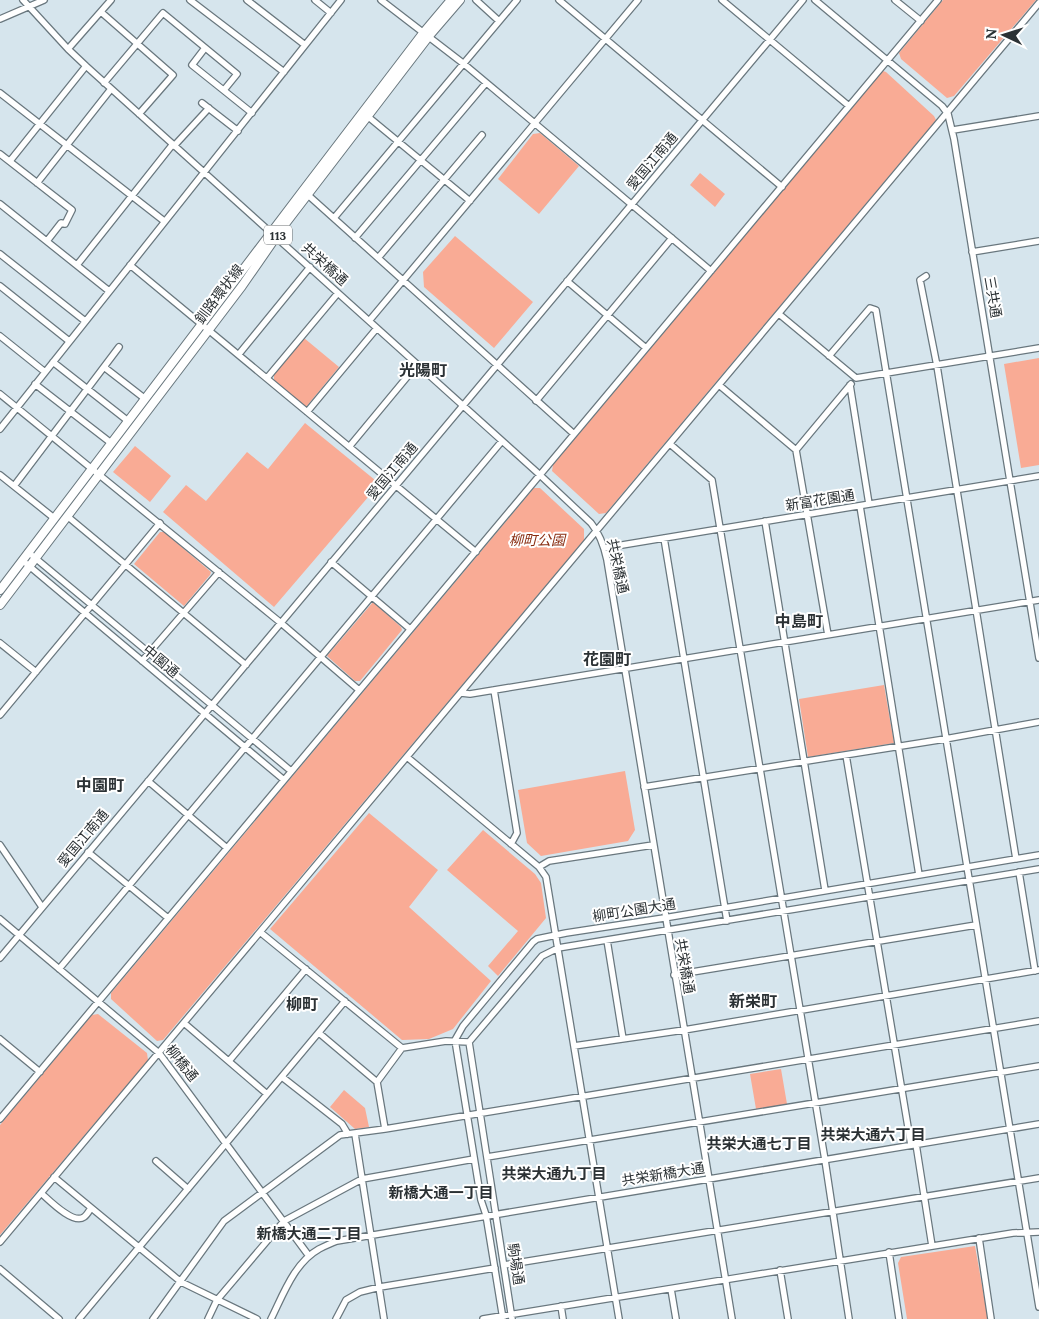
<svg xmlns="http://www.w3.org/2000/svg" width="1039" height="1319" font-family="Lora,'Noto Sans JP',serif">
  <style>
    .green { fill: #f9ab95 }
    .lines { fill: none; stroke-linecap: round; stroke-linejoin: round }
    .minor-casing { stroke: #69777e; stroke-width: 8 }
    .major-casing { stroke: #69777e; stroke-width: 10 }
    .minor { stroke: #fff; stroke-width: 5.5 }
    .major { stroke: #fff; stroke-width: 8 }
    .labels { text-anchor: middle; dominant-baseline: central; stroke-width: 4; stroke-linejoin: round; paint-order: stroke }
    .shield { fill: #fff; stroke: #6b6f71; stroke-width: 1 }
    .shield-label { font-size: 12px; font-weight: bold; fill: #2b3134 }
    .street-label { font-size: 14px; fill: #2b3134; stroke: #fff }
    .park-label { font-size: 14px; font-style: italic; fill: #892d11; stroke: #fff }
    .neighbourhood-label { font-size: 15px; font-weight: bold; fill: #2b3134; stroke: #fff }
    .quarter-label { font-size: 16px; font-weight: bold; fill: #2b3134; stroke: #fff }
  </style>
  <rect width="100%" height="100%" fill="#d6e5ed"/>
  <path class="green" d="M943,0h93l-82,96 -7,2 -46,-39 -2,-6z
    M883,71l3,1 48,44 2,4 -330,393 -7,1 -47,-43 1,-6z
    M540,133l39,33 -40,48 -41,-35 35,-45z
    M700,173l25,21 -10,13 -25,-22z
    M455,236l78,66 -39,46 -70,-61 -1,-15z
    M304,338l35,29 -33,40 -32,-27v-6z
    M1039,358v107l-18,3 -17,-104z
    M305,423l70,57v9l-101,118 -111,-95 23,-27 20,16 41,-49 21,17z
    M135,446l36,30 -21,26 -37,-30z
    M534,488h6l44,41v11l-421,500 -6,1 -46,-42v-6z
    M160,532h4l47,40 -1,3 -26,31 -50,-42z
    M373,602l28,25 1,3 -42,51h-5l-28,-25z
    M884,685l10,58 -86,14 -9,-58z
    M625,771l10,59 -7,11 -87,15 -14,-13 -9,-53z
    M369,813l69,57 -29,37 82,74 -38,48 -24,10 -27,1 -132,-111z
    M483,830l52,44 6,9 5,35 -48,58 -10,-10 30,-35 -71,-61z
    M98,1014l49,39 1,7 -148,175v-110l92,-110z
    M781,1069l6,35 -31,5 -6,-35z
    M344,1090l21,18 4,19 -14,2 -25,-22z
    M975,1246l13,73h-81l-9,-56 3,-6z"/>
  <g class="lines">
    <defs>
      <path id="minor" d="M23,0l45,49 18,17 454,409 51,48c9,11 13,23 16,37l125,759
        M190,0l94,72
        M247,0l58,45
        M315,0l16,13
        M381,0l83,64 247,207
        M476,0l23,21
        M559,0l223,187
        M722,0l127,106
        M815,0l127,106 6,8 6,25 85,519
        M895,0l26,21
        M101,12l72,63 -34,39
        M0,19l44,-19
        M205,48l-13,17 60,48
        M68,49l43,-49
        M104,83l59,-70 74,61 -13,16
        M0,93l164,128
        M202,103l36,28
        M366,115l104,86
        M953,130l86,-14
        M174,146l35,-38
        M0,154l72,56 -7,14 -4,-1 -14,18
        M10,161l76,-95
        M37,183l74,-94
        M308,195l266,239
        M0,204l109,87
        M334,218l183,-218
        M355,238l131,-155
        M972,252l67,-11
        M0,254l85,67
        M378,258l104,-123
        M77,265l96,-121
        M130,265l346,287
        M926,276l-6,4 17,86 79,493
        M567,281l79,67
        M0,286l69,55
        M779,314l77,64 183,-30
        M369,321l269,-321
        M0,336l45,36
        M239,354l71,-87
        M829,356l41,-48 6,2 163,997
        M53,362l75,59
        M104,367l40,31
        M267,378l71,-85
        M35,384l76,59
        M719,385l77,65 32,185
        M850,385l19,119
        M0,394l281,229 78,67
        M536,401l136,-163
        M307,412l70,-84
        M0,429l341,-429
        M670,444l42,36 113,680 24,159
        M349,447l68,-82
        M796,450l55,-66
        M0,475l54,43
        M14,486l105,-139
        M860,506l59,369
        M67,516l179,149
        M765,521l60,369
        M664,538l63,383
        M604,548l435,-72
        M28,552l263,219
        M22,560l262,220
        M331,562l79,67
        M0,643l36,29
        M142,661l77,-89
        M494,690l23,143 -6,11
        M461,693l9,1 569,-94
        M0,715l160,-192
        M846,755l65,390
        M407,757l132,110 7,10 73,442
        M148,781l79,67
        M644,787l301,-48 94,-17
        M0,845l42,62
        M88,852l80,66
        M539,867l10,-6 104,-16
        M1019,872l16,99
        M0,919l159,134 150,203
        M260,932l142,116 44,-7 23,1
        M607,940l16,99
        M0,958l803,-958
        M59,969l443,-528
        M674,975l302,-50
        M184,1023l83,71
        M319,1033l58,49 8,47
        M0,1039l40,33
        M469,1042l73,-86 16,-8 481,-79
        M469,1042l43,277
        M574,1046l110,-16 355,-60
        M229,1061l77,-92
        M282,1077l60,47 6,10
        M377,1082l25,-34
        M0,1119l938,-1119
        M355,1134l29,185
        M916,1144l16,102
        M487,1157l552,-91
        M156,1161l32,28
        M54,1177l127,105 76,37
        M41,1193c8,7 32,32 43,24 3,-2 5,-6 7,-9
        M979,1238l12,81
        M0,1242l1039,-1239
        M889,1252l10,67
        M504,1265l535,-87
        M0,1269l59,50
        M780,1270l8,49
        M671,1289l5,30
        M561,1306l2,13
        M79,1319l266,-318
        M153,1319l71,-98 116,-86 45,-6 654,-108
        M208,1319l9,-19 67,-79 78,-42 112,-20
        M271,1319c12,-24 23,-56 48,-70 6,-3 12,-6 18,-8l702,-117
        M336,1319l10,-19 14,-8 20,-5 115,-19
        M483,1319l530,-86 26,-1
        M503,1319l-17,-104 -5,-15 -26,-160 8,-14 70,-84 4,-3 29,-6 98,-15 375,-63"/>
      <path id="major" d="M0,590l302,-398 122,-160 27,-32
        M0,605l242,-319 43,-62 144,-188 31,-36"/>
    </defs>
    <use href="#minor" class="minor-casing"/>
    <use href="#major" class="major-casing"/>
    <use href="#minor" class="minor"/>
    <use href="#major" class="major"/>
  </g>
  <g class="labels">
    <rect class="shield" x="264" y="225.5" width="28" height="19" rx="4"/>
    <g class="shield-label">
      <text x="278" y="235">113</text>
    </g>
    <g class="street-label">
      <text transform="translate(652 161) rotate(-50)">愛国江南通</text>
      <text transform="translate(325 264) rotate(42)">共栄橋通</text>
      <text transform="translate(219 294) rotate(-53)">釧路環状線</text>
      <text transform="translate(993 297) rotate(80)">三共通</text>
      <text transform="translate(392 471) rotate(-50)">愛国江南通</text>
      <text transform="translate(820 500) rotate(-9)">新富花園通</text>
      <text transform="translate(618 566) rotate(78)">共栄橋通</text>
      <text transform="translate(161 661) rotate(40)">中園通</text>
      <text transform="translate(83 838) rotate(-50)">愛国江南通</text>
      <text transform="translate(634 910) rotate(-9)">柳町公園大通</text>
      <text transform="translate(685 966) rotate(80)">共栄橋通</text>
      <text transform="translate(182 1063) rotate(51)">柳橋通</text>
      <text transform="translate(663 1174) rotate(-9)">共栄新橋大通</text>
      <text transform="translate(516 1264) rotate(81)">駒場通</text>
    </g>
    <g class="park-label">
      <text x="537" y="540">柳町公園</text>
    </g>
    <g class="neighbourhood-label">
      <text x="873" y="1134">共栄大通六丁目</text>
      <text x="759" y="1143">共栄大通七丁目</text>
      <text x="554" y="1173">共栄大通九丁目</text>
      <text x="441" y="1192">新橋大通一丁目</text>
      <text x="309" y="1233">新橋大通二丁目</text>
    </g>
    <g class="quarter-label">
      <text x="423" y="370">光陽町</text>
      <text x="799" y="621">中島町</text>
      <text x="607" y="659">花園町</text>
      <text x="100" y="785">中園町</text>
      <text x="753" y="1001">新栄町</text>
      <text x="302" y="1004">柳町</text>
    </g>
  </g>
  <g transform="translate(1004 35) rotate(274)" stroke="#ffffff" stroke-width="4" paint-order="stroke">
  <path d="M0-4L9 19L0 12L-9 19Z" fill="#2b3134"/>
  <text y="-8" font-size="14" font-weight="bold" text-anchor="middle" fill="#2b3134">N</text>
  </g>
</svg>
